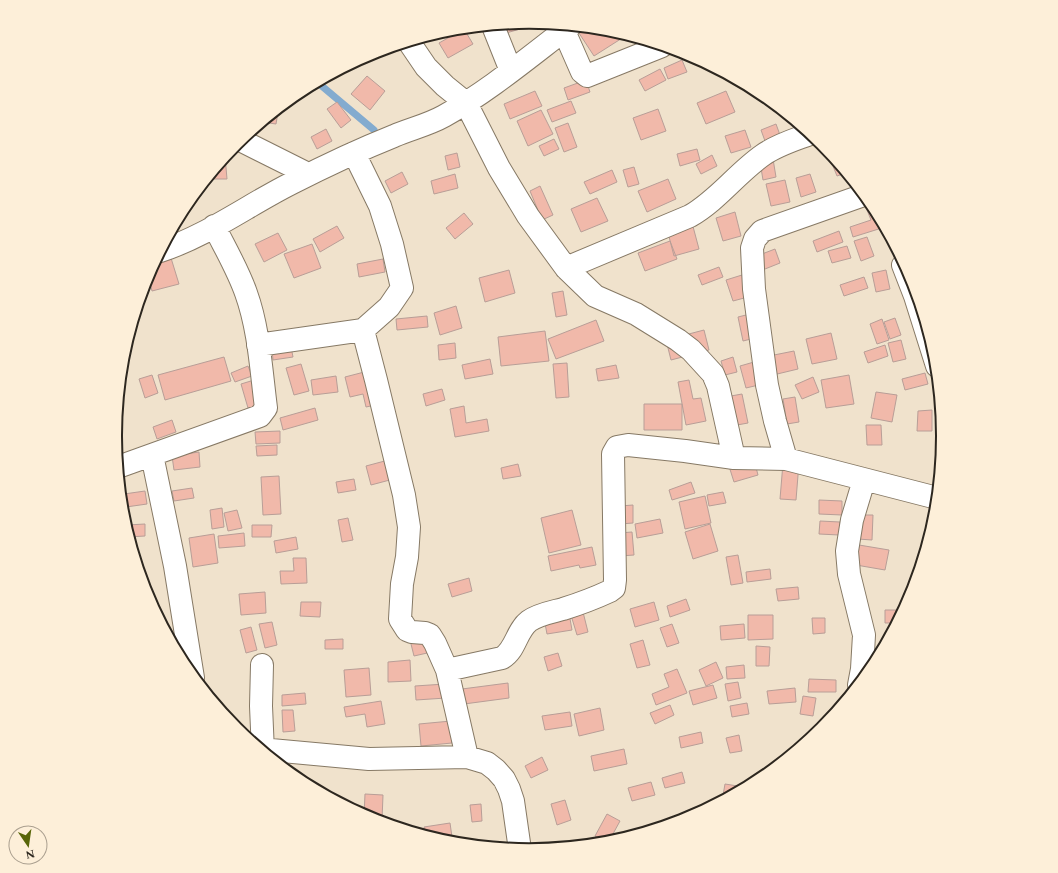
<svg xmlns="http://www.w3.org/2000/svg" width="1058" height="873" font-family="Spectral,serif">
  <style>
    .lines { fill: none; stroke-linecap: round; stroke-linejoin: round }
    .stream { stroke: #83abcf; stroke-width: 7 }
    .building { fill: #f1b9aa; stroke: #b89e97 }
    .minor-casing { stroke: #867965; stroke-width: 24 }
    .minor { stroke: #fff; stroke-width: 22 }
    .rim { fill: none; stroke: #2d271f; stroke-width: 2 }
  </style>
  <rect width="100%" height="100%" fill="#f0e2cc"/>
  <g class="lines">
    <path class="stream" d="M317,82l57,48"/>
  </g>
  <path class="building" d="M530,22l1,4 -25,7 -2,-8z
    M575,27l35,3 17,5 -33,21z
    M464,29l9,15 -25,14 -9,-15z
    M682,60l5,12 -19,7 -4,-11z
    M660,69l6,11 -21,11 -6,-11z
    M367,76l18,15 -15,19 -19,-16z
    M586,80l4,12 -22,8 -4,-12z
    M535,91l7,15 -32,13 -6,-15z
    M726,91l9,21 -29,12 -9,-21z
    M571,101l5,12 -24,9 -5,-12z
    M770,101l10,8 -7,2z
    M337,102l14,18 -10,8 -14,-19z
    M658,109l8,22 -25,9 -8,-22z
    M541,110l12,24 -25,12 -11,-25z
    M275,111l3,1 -2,12 -14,-2z
    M568,123l9,24 -13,5 -9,-24z
    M776,124l4,11 -15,6 -4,-11z
    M326,129l6,12 -15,8 -6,-12z
    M745,130l6,17 -20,6 -6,-17z
    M554,139l5,10 -15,7 -5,-10z
    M697,149l3,11 -20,6 -3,-12z
    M457,153l3,14 -12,3 -3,-14z
    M712,155l5,11 -16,8 -5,-10z
    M225,156l2,23h-21z
    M773,159l3,18 -13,3 -3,-18z
    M835,159l11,14 -9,3 -6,-15z
    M634,167l5,17 -11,3 -5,-17z
    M612,170l5,12 -27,12 -6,-12z
    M402,172l6,12 -17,9 -6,-12z
    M455,174l3,14 -24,6 -3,-13z
    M810,174l6,18 -15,5 -5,-19z
    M668,179l8,20 -29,13 -9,-21z
    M785,180l5,22 -19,4 -5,-22z
    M540,186l13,29 -11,5 -12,-29z
    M597,198l11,23 -27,11 -10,-23z
    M874,207l11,20 -32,10 -3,-10 21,-7 -4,-10z
    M735,212l6,24 -18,5 -7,-23z
    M464,213l9,11 -18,15 -9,-11z
    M691,219l8,30 -25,7 -8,-31z
    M337,226l7,12 -24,14 -7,-13z
    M839,231l4,11 -26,10 -4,-11z
    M278,233l9,17 -23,12 -9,-18z
    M867,237l7,19 -13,5 -7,-20z
    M670,241l7,18 -32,12 -7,-18z
    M312,244l9,24 -27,10 -10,-24z
    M847,246l4,12 -19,5 -4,-12z
    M775,249l5,14 -25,10 -6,-14z
    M171,258l8,26 -27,7 -4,-16 7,-13z
    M383,259l2,13 -26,5 -2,-13z
    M719,267l4,10 -21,8 -4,-10z
    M509,270l6,23 -30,9 -6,-24z
    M886,270l4,19 -14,3 -4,-19z
    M742,275l6,22 -15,4 -7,-21z
    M864,277l4,11 -24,8 -4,-11z
    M563,291l4,24 -11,2 -4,-24z
    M456,306l6,22 -22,7 -6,-22z
    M754,313l5,24 -16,4 -5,-24z
    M427,316l1,11 -31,3 -1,-11z
    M895,318l6,17 -11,4 -6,-17z
    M882,319l7,21 -12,4 -7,-20z
    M596,320l8,21 -48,18 -8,-20z
    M704,330l5,20 -38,10 -5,-20z
    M545,331l4,30 -48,5 -3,-29z
    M831,333l6,26 -25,5 -6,-25z
    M901,340l5,19 -13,3 -5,-19z
    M455,343l1,15 -17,2 -1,-15z
    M885,345l3,11 -20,7 -4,-11z
    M291,347l2,10 -20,3 -1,-10z
    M794,351l4,18 -25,6 -4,-19z
    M224,357l7,24 -66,19 -7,-25z
    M733,357l4,15 -12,3 -4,-14z
    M490,359l3,15 -28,5 -3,-14z
    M761,360l6,23 -21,5 -6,-22z
    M567,363l2,34 -13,1 -3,-34z
    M301,364l8,27 -15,4 -8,-27z
    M616,365l3,13 -21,3 -2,-12z
    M248,366l4,10 -17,6 -4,-9z
    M372,370l8,34 -14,3 -3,-13 -13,3 -5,-20z
    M925,373l3,11 -23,6 -3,-11z
    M152,375l6,18 -13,5 -6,-19z
    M849,375l5,29 -28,4 -5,-28z
    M336,376l2,16 -25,3 -2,-15z
    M264,377l7,25 -23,6 -7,-24z
    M813,377l6,15 -17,7 -7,-14z
    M689,380l4,19 8,-1 5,23 -20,4 -8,-43z
    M442,389l3,11 -19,6 -3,-12z
    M876,392l21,3 -5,27 -21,-4z
    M742,394l6,29 -11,2 -6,-29z
    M795,397l4,25 -12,2 -4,-25z
    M644,404h38v26h-38z
    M464,406l2,17 21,-4 2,12 -34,6 -5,-28z
    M315,408l3,12 -35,10 -3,-12z
    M932,410v21h-15l1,-20z
    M172,420l4,12 -19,7 -4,-12z
    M866,425h15l1,20h-15z
    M280,431v12l-24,1 -1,-12z
    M277,445v10l-20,1 -1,-10z
    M199,452l1,15 -26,3 -2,-14z
    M753,456l5,19 -24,7 -6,-19z
    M396,458l5,19 -30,8 -5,-19z
    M783,463h16l-3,37 -16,-1z
    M518,464l3,12 -18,3 -2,-11z
    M279,476l2,38 -18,1 -2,-38z
    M354,479l2,11 -18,3 -2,-11z
    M691,482l4,11 -23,7 -3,-10z
    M192,488l2,10 -20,3 -2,-10z
    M145,491l2,13 -21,3 -2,-13z
    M121,492l2,25h-1l-2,-24z
    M723,492l3,11 -17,3 -2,-11z
    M705,496l6,27 -26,6 -6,-27z
    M819,500l23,1v14l-23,-1z
    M633,505v18l-13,1v-18z
    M222,508l2,19 -12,2 -2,-19z
    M237,510l5,18 -14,3 -4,-18z
    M572,510l9,35 -32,8 -8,-35z
    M859,515h14l-1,25 -14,-1z
    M348,518l5,22 -11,2 -4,-22z
    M660,519l3,14 -26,5 -2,-14z
    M820,521l20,1 -1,13 -20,-1z
    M145,524v12l-17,1 -1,-12z
    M710,524l8,27 -25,8 -8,-27z
    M252,525h20l-1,12h-19z
    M632,532l2,23 -14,1 -1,-23z
    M244,533l1,13 -26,2 -1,-12z
    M214,534l4,29 -25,4 -4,-29z
    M296,537l2,12 -22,4 -2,-12z
    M859,545l30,5 -4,20 -29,-5z
    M592,547l4,18 -16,3 -1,-3 -28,6 -3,-15z
    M738,555l5,28 -12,2 -5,-28z
    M293,558h13l1,25 -26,1 -1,-13h14z
    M770,569l1,10 -24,3 -1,-10z
    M469,578l3,13 -20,6 -4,-13z
    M798,587l1,12 -21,2 -2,-12z
    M265,592l1,21 -25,2 -2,-21z
    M686,599l4,11 -20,7 -3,-11z
    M301,602h20l-1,15 -20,-1z
    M654,602l5,18 -24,7 -5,-18z
    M582,608l6,24 -11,3 -7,-23z
    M885,610h19l-7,13h-12z
    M569,613l3,17 -25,4 -3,-16z
    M748,615h25v24l-25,1z
    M812,618h13v15l-12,1z
    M272,622l5,23 -12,3 -6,-24z
    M672,624l7,19 -12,4 -7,-19z
    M744,624l1,14 -24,2 -1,-14z
    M251,627l6,23 -11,3 -6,-23z
    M432,635l4,16 -22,5 -4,-16z
    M343,639v10h-18v-9z
    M643,640l7,25 -13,3 -7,-24z
    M756,646l14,1 -1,19h-13z
    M558,653l4,13 -14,5 -4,-14z
    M410,660l1,21 -23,1v-20z
    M716,662l7,16 -17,8 -7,-16z
    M744,665l1,13 -18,1 -1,-12z
    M369,668l2,27 -25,2 -2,-27z
    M677,669l10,24 -31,12 -4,-11 17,-7 -5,-13z
    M809,679l27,1v12h-28z
    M738,682l3,16 -13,3 -3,-17z
    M508,683l1,15 -45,6 -2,-15z
    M445,684l1,14 -30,2 -1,-14z
    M713,685l4,13 -24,7 -4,-14z
    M795,688l1,14 -27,2 -2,-13z
    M305,693l1,11 -24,2v-11z
    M803,696l13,2 -3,18 -13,-2z
    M381,701l4,23 -18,3 -2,-13 -19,3 -2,-10z
    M747,703l2,11 -17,3 -2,-11z
    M670,705l4,10 -19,9 -5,-11z
    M600,708l4,22 -25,6 -5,-22z
    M282,710h11l2,21 -12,1z
    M570,712l2,14 -27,4 -3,-14z
    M451,721l1,22 -31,3 -2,-22z
    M701,732l2,11 -22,5 -2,-11z
    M739,735l3,16 -12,2 -4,-15z
    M624,749l3,15 -33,7 -3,-15z
    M542,757l6,13 -17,8 -6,-12z
    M682,772l3,11 -20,5 -3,-10z
    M651,782l4,13 -23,6 -4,-13z
    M725,784l19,3 -1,3 -21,11z
    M365,794l18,1 -1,25h-11l-7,-4z
    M565,800l6,20 -14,5 -6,-21z
    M481,804l1,17 -10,1 -2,-17z
    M607,814l13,7 -12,22 -13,-7z
    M450,823l3,21 -27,-8 -2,-9z
    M670,823l1,2 -14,4 -1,-2z"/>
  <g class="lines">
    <defs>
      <path id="minor" d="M493,26l18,45
        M564,31l18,41 5,4 75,-30
        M409,42l17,25 19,19 21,17 33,65 29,48 38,52 29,28 41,18 42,26 13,10 22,24 5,12 16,72 52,1 151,39
        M240,140l68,34
        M354,153l26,53 12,38 10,44 -13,19 -26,23
        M160,251c47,-15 88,-46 132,-68 33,-17 67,-33 102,-47 16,-7 34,-11 50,-20 45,-25 85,-59 126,-90
        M903,265l12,31 22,70
        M566,268l124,-52c28,-16 47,-43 73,-61 14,-10 31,-15 47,-21
        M258,345l105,-15 13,50 28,115 5,32 -2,30 -5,27 -2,35 7,11 5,2 13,1 5,2 5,8 12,27 20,87
        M152,455l23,111 18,112
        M786,459l-11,-38 -8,-36 -13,-96 -2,-41 3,-9 7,-8 102,-36
        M118,467l142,-51 6,-8c-5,-39 -7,-79 -20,-115 -8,-23 -21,-45 -32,-67
        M262,665l-1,41 2,46
        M447,670l55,-12c14,-8 14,-27 27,-37 10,-7 23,-9 34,-12 16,-5 32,-11 47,-18l4,-3 1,-8 -2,-126 4,-7 11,-2 57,6 49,7
        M859,685l3,-16 2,-34 -15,-61 -2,-23 5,-31 12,-40
        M260,749l109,10 98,-2 20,6 9,7 8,9 5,10 4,12 7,49"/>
    </defs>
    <use href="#minor" class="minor-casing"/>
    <use href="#minor" class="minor"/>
  </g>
  <path d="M0 0H1058V873H0ZM122 436a407 407 0 1 1 814 0a407 407 0 1 1-814 0Z" fill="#fdefd9" fill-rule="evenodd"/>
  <path class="rim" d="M122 436a407 407 0 1 1 814 0a407 407 0 1 1-814 0Z"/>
  <g transform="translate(28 845) rotate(167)"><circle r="19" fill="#fdefd9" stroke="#aa9f8f"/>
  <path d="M0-3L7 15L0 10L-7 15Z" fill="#586508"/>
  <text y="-6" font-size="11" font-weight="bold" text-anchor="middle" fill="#2d271f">N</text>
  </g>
</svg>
